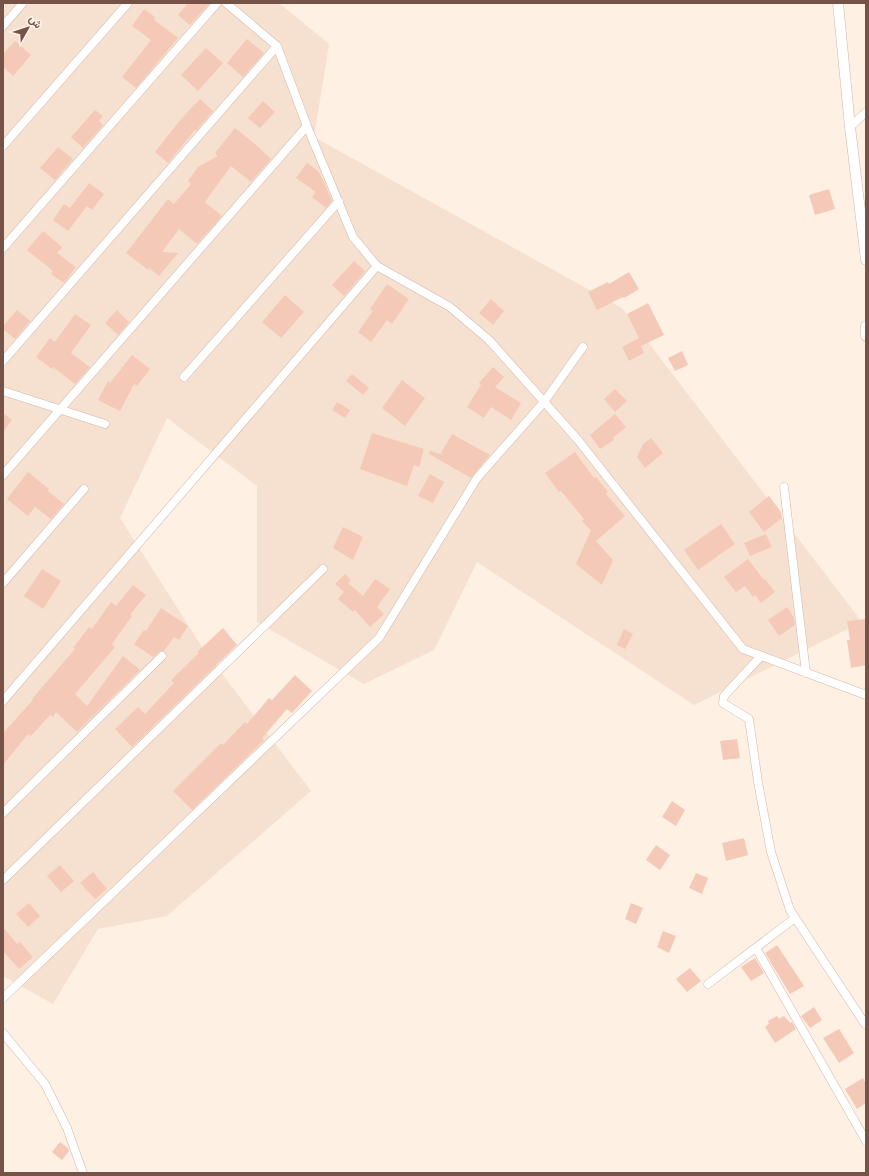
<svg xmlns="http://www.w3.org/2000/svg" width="869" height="1176" font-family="'Nunito Sans',Vazirmatn,sans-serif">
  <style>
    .residential { fill: #f6e0d0 }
    .building { fill: #f5c9b7 }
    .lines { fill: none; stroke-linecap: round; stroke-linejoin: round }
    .minor-casing { stroke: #d2b7aa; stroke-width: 9 }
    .tertiary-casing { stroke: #d2b7aa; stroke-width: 11 }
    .minor { stroke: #fff; stroke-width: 8 }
    .tertiary { stroke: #fff; stroke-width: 10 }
  </style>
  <rect width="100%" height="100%" fill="#fef0e2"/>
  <path class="residential" d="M3,3h276l50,41 -15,93 308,171 240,314 -168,83 -217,-143 -43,88 -70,34 -107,-62v-136l-90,-68 -47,100 84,132 107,141 -144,125 -69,13 -45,75 -50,-28z"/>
  <path class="building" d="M188,3h22l-20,22 -12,-10z
    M144,9l11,8 -1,3 24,18 -42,50 -14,-11 29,-37 -19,-14z
    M247,39l17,14 -21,24 -16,-14z
    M15,41l16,14 -18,21 -10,-9v-13z
    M206,48l17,15 -25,28 -17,-16z
    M200,99l13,12 -17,20 -1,-1 -27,33 -13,-11 27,-34z
    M263,101l12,11 -15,16 -12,-10z
    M95,110l8,6 -4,5 4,4 -20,23 -12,-11z
    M235,128l20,16 16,15 -20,23 -20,-16 -26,36 17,14 -25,28 -18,-15 -17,23 16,1 -19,23 -10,-8 -1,2 -22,-17 42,-54 6,5 17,-20 -3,-3 10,-14 20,-11 -3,-3z
    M58,147l15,12 -18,21 -15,-12z
    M307,163l11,8 4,7 10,23 -6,7 -14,-11 4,-5 -20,-14z
    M89,183l15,11 -12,16 -5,-4 -19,25 -15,-11 11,-16 6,4z
    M829,189l6,20 -20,6 -6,-20z
    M43,231l19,16 -5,6 19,14 -12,16 -13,-9 2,-3 -26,-21z
    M354,261l11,10 -21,25 -12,-11z
    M629,272l10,17 -15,9 -1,-1 -26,13 -9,-18 20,-10 1,2z
    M387,284l22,15 -17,25 -5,-4 -16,22 -13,-10 15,-21 -3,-2z
    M285,295l19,17 -23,26 -19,-16z
    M491,299l13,12 -11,14 -14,-12z
    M648,303l16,32 -23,11 3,7 -15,8 -7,-14 17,-9 -12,-24z
    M17,310l13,11 -15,18 -12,-10v-3z
    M117,310l12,12 -11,13 -13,-12z
    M75,314l16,11 -20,28 19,14 -15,17 -22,-17 -1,2 -16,-12 14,-19 5,4z
    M682,351l6,14 -13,6 -7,-13z
    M132,355l18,14 -13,17 -3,-2 -14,27 -22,-11 10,-19 2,2z
    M493,367l11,10 -9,10 26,16 -10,17 -20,-13 -7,11 -17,-11 14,-22 -2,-2z
    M352,374l17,14 -6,7 -17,-14z
    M402,380l23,18 -20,28 -23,-18z
    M615,389l12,12 -12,11 -11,-13z
    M337,402l13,8 -5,8 -13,-8z
    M3,413l9,7 -9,12z
    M615,414l11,13 -13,11 1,2 -14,9 -10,-14z
    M372,433l52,16 -5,18 -5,-2 -7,21 -47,-17z
    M452,434l38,21 -19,23 -42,-24 1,-3 14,4 -3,-2z
    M651,438l12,15 -18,15 -8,-11 6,-13z
    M575,452l19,26 2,-1 12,15 -2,2 19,22 -29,25 17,19 -11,25 -26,-21 15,-34 -9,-9 2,-2 -23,-28 -2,1 -14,-19z
    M28,472l21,17 -1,2 16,13 -13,15 -16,-12 -7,9 -21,-17z
    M430,474l14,8 -11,21 -15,-7z
    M769,496l12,16 1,6 -18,14 -15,-20z
    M721,524l14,20 -37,26 -14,-20z
    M343,527l20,10 -10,23 -20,-12z
    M766,534l6,13 -22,9 -6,-13z
    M748,559l16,21 1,-1 10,13 -14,11 -6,-8 -2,2 -8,-11 -9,6 -12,-15z
    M42,569l19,12 -18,28 -19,-13z
    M345,574l6,6 -3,3 15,13 12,-17 15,10 -13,18 7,7 -14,13 -15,-17 -2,2 -15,-13 6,-7 -9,-8z
    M133,585l13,10 -16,20 2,1 -20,28 3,3 -40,47 12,12 36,-50 17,14 -63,62 -21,-20 -3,5 -3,-2 -19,21 -3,-2 -25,31v-32l30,-33 -1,-1 43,-50 -2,-1 16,-21 3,2 19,-27 5,4z
    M787,607l7,11 1,7 -16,11 -11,-16z
    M161,608l27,18 -9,14 -5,-3 -10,14h-4l-7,6 -19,-13 10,-14 2,1z
    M866,619v46l-15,3 -4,-28h3l-3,-19z
    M223,628l14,17 -105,102 -17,-18 23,-22 7,7 29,-31 -3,-3 28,-27 -2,-1z
    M624,629l9,5 -8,15 -8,-4z
    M295,675l17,16 -20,22 -5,-4 -25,29 2,2 -72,70 -19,-19 48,-48 2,2 22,-23 2,2 22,-26 3,2z
    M737,739l3,19 -17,2 -3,-19z
    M672,801l13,9 -9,16 -14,-9z
    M744,838l4,17 -22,6 -4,-18z
    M656,845l14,10 -10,15 -14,-10z
    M60,865l14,16 -13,11 -14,-16z
    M93,872l14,17 -12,10 -15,-16z
    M696,873l12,5 -6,16 -13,-6z
    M29,903l11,13 -12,11 -12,-13z
    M631,903l12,5 -7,16 -11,-5z
    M3,927l14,17 3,-2 13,15 -14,12 -16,-18z
    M663,931l13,5 -7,17 -12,-6z
    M777,945l27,41 -14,8 -25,-41z
    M755,958l9,15 -13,8 -10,-14z
    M690,968l11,13 -14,11 -11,-13z
    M814,1007l8,13 -12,8 -9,-12z
    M777,1016l2,3 5,-3 6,7 2,-1 4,7 -21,14 -10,-16 4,-3 -1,-3z
    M839,1029l15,24 -15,10 -16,-25z
    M863,1078l3,6v19l-9,6 -12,-20z
    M60,1142l8,6 1,3 -7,9 -10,-8z"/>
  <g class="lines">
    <defs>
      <path id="minor" d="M226,3l51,43 30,80 46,111 24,29 73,41 39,33 89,100 165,209 123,46
        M3,26l20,-23
        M850,127l16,-15
        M3,146l125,-143
        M3,248l214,-245
        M3,361l274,-315
        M184,377l155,-176
        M3,391l102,33
        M3,475l304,-349
        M784,487l22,186
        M3,583l81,-94
        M761,656l-37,40 -1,7 26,16 9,63 13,70 19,58 75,114 1,-1
        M3,701l374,-435
        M3,813l159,-157
        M3,880l320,-311
        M756,948l110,193
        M708,984l87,-66
        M3,998l376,-360 98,-160 67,-76 39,-55
        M3,1033l42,51 22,44 16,45"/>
      <path id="tertiary" d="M838,3l12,124 16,133
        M866,326v10"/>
    </defs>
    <use href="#minor" class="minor-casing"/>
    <use href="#tertiary" class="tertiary-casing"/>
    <use href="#minor" class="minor"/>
    <use href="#tertiary" class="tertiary"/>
  </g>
  <rect width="869" height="1176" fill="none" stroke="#775246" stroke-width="8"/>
  <g transform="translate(28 28) rotate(51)" stroke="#fff4e9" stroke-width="3" paint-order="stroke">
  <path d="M0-3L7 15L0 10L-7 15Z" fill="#775246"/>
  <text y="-6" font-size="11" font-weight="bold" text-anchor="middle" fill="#775246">ش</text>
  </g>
</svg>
